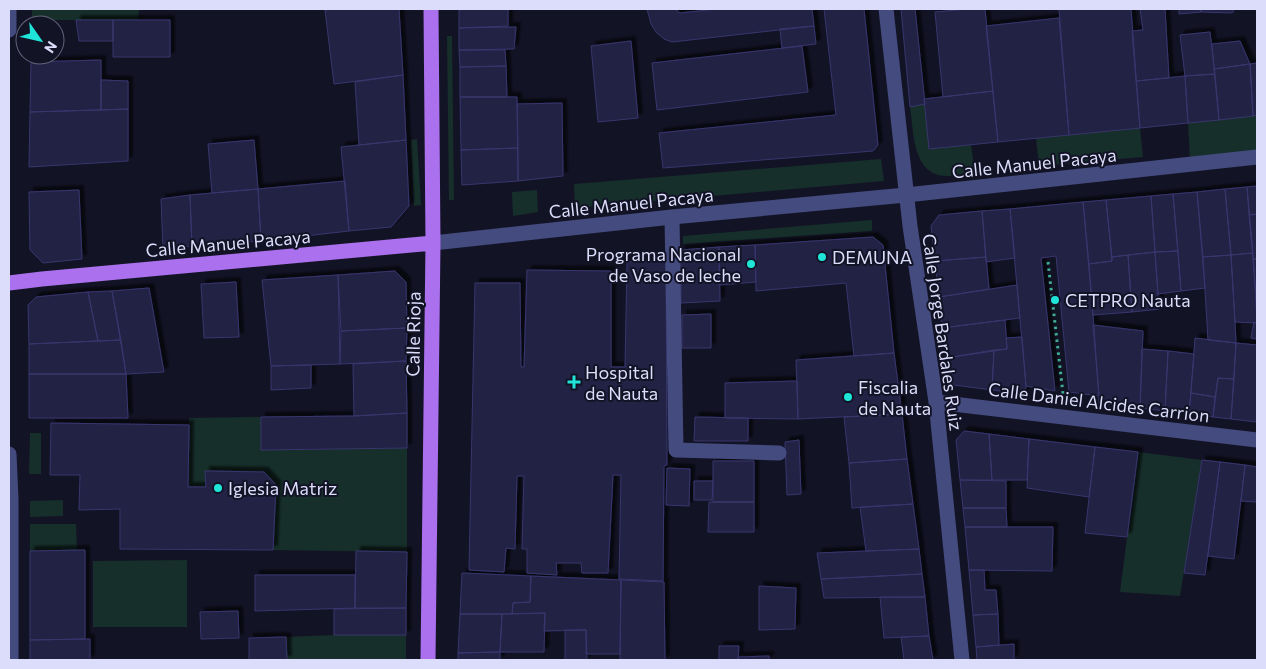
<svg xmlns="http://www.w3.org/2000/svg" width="1266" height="669" font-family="Commissioner,sans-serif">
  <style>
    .green { fill: #162f2a }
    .building { fill: #232145; stroke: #38366e; filter: url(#shadow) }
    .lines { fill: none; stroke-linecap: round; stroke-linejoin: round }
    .path { stroke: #3fac94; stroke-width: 3; stroke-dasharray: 2.5 4; stroke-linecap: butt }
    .minor { stroke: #434b7f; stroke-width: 15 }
    .major { stroke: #ab70ed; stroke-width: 15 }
    .poi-dot { fill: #1fe4d8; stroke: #131326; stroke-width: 2 }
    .labels { text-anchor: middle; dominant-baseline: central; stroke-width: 4; stroke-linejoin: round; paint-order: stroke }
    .street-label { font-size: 18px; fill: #dcddfb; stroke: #131326 }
    .poi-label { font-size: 18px; fill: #dcddfb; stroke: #131326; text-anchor: start }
  </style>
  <defs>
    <filter id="shadow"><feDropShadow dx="4.5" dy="-4.5" stdDeviation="1" flood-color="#0009"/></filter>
  </defs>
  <rect width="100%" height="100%" fill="#131326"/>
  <path class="green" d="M32,9h107l-1,11h-106z
    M447,36h5l2,164h-5z
    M925,104l5,45 41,-4 4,28c-9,1 -19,3 -28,3 -35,0 -33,-44 -37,-69z
    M1257,115v36l-67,8 -2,-36z
    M1140,128l3,29 -104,9 -3,-28z
    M417,139l4,66 -7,1 -3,-66z
    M881,159l3,22 -309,27 -1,-24z
    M537,190l1,22 -25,4 -1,-24z
    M872,220v11l-189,13v-8z
    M261,417l1,33 145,-2v104l-134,-2 3,-65 -12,-12 -59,-1 1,15h-18l1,-69z
    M30,433h11v41h-12z
    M1138,452l64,8 -22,136 -60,-4z
    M63,500v16l-33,1v-16z
    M30,524h46l1,26 -47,1z
    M187,560v67h-94v-66z
    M334,635h72v25h-119l-1,-23z"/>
  <path class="building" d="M338,9h61l4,66 -69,9 -9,-74z
    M459,9h49v17l-49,2z
    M647,9h28l5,4 37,-4h95l2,17 -142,16 -8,-3 -8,-7 -5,-8z
    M824,9h40l14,136 -5,6 -210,17 -4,-35 177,-18z
    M901,9h14l10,95 -15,3z
    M967,9h18l8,82 -50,6 -8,-85z
    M1059,9h72l9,119 -71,7z
    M1140,9h25l4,69 -33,3 -4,-50 11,-1z
    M1179,9h22v3l-22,2z
    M1201,9h34l-3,4 -31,-1z
    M1059,18l10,117 -71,7 -12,-116z
    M76,20h37v21h-34z
    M113,20h57v37h-57z
    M814,26l2,18 -34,4 -2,-19z
    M516,27l-2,22 -55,1v-22z
    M1210,32l5,42 -30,2 -5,-41z
    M631,41l7,77 -40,4 -7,-76z
    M1240,41l10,23 -36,5 -2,-25z
    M802,46l6,46 -151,18 -5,-47z
    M459,50h46l1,16 -46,1z
    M101,60v50l-71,2 1,-50z
    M1257,63v52l-4,1 -3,-52z
    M1250,64l3,52 -34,4 -5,-51z
    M506,66l1,31h-47v-30z
    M1215,74l4,46 -31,3 -3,-47z
    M403,75l3,65 -47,5 -4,-63z
    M1185,76l3,47 -48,5 -4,-47z
    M101,80l27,1v28l-27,1z
    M993,91l5,51 -69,7 -5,-50z
    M460,97h57l1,51 -57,2z
    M562,103l1,73 -45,5 -1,-77z
    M128,109v52l-99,6 1,-55z
    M254,140l4,49 -46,4 -4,-49z
    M406,140l3,66 -18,21 -42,4 -8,-84z
    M518,148v33l-56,4 -1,-35z
    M345,181l4,50 -88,10 -3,-52z
    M1257,186v28l-8,1 -2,-28z
    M1247,187l6,66 -22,2 -6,-66z
    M258,189l3,52 -69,5 -2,-51z
    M1225,189l6,66 -28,2 -6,-65z
    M79,190l3,69 -39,4 -13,-13 -1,-58z
    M1197,192l8,96 -24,3 -8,-97z
    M1173,194l5,57 -23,1 -4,-56z
    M190,195l2,51 -29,3 -2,-50z
    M1151,196l4,56 -43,5 -6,-57z
    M1106,200l6,61 -23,3 -6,-62z
    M1083,202l10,113 6,81 -30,-4 -13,-136 -15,2 14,133 -29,-5 -16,-177z
    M1010,209l5,49 -29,4 -4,-51z
    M982,211l4,46 -51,4 -4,-35 8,-11z
    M1257,214v45h-4l-4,-44z
    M873,237l10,8 11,108 -40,3 -8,-73 -90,8 -1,-46z
    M755,245l1,37 -37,3v-38z
    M719,247l1,54 -39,2v-53z
    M1178,251l3,40 -23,3 -3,-42z
    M1155,252l4,57 -27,3 -4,-57z
    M1253,253l4,70 -22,-1 -4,-67z
    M1128,255l4,57 -39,3 -4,-51 23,-3v-4z
    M1231,255l4,67 1,21 -28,-3 -5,-83z
    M986,257l3,32 -50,8 -4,-36z
    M1253,259h4v47z
    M666,260l1,205 -3,1 -1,115 -44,-2 2,-104h-8l-5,98h-26l-1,-10h-25l1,12 -30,-2v-24h-5l2,-73h-7l-2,73 -9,-1 -2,24 -35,-2 6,-287h45l1,84h3l3,-97 84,1v96h14l2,-105z
    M395,271l11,11 1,46 -66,3 -3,-56z
    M338,275l2,89 -69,2 -9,-86z
    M236,282l3,55 -35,1 -3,-54z
    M1017,285l3,33 -78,10 -3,-31z
    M149,288l15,84 -38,2 -14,-83z
    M112,291l9,49 -23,1 -10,-49z
    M88,292l10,49 -69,3 -1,-39 8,-8z
    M711,314v34h-29v-33z
    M1005,320l2,29 -61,9 -4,-30z
    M1254,322l3,1v16l-6,-1z
    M1093,325l50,6 -3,77 -42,-5 1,-7z
    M407,328l-1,33 -66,3 1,-33z
    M1022,337l4,49 -1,8 -33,-4 2,-40 13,-1 -1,-11z
    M1195,338l41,5 -2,36 -16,-1 -3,19 -24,-4z
    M121,340l5,34h-97v-30z
    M1236,343l21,2v77l-26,-3z
    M1142,349l26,2 -3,60 -25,-3z
    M994,350l-2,40 -38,-5 -6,-7 -2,-20z
    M1168,351l26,3 -5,59 -24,-2z
    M894,353l8,61 -104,5 -2,-59z
    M406,361l1,52 -53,3 -1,-52z
    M311,365v23l-40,2v-24z
    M29,374h97l2,44h-99z
    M1218,378l16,1 -3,40 -18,-2z
    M797,381l1,38 -73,-1v-35z
    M1191,393l24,4 -2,20 -24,-4z
    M407,413v35l-146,2v-33l93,-1z
    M902,414l5,45 -58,4 -5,-46z
    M695,417l53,1v23h-54z
    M51,423l138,2 -1,62h18l-1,-16 59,1 12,13 -3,65 -153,-1v-40l-41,1 1,-35h-30z
    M964,431l25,3 3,46h-32l-4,-40z
    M989,434l40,5 -2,41h-35z
    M1029,439l66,8 -6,50 -62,-9z
    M799,440l2,54 -14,1 -2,-53z
    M1095,447l43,5 -11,85 -42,-4z
    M907,459l6,45 -61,4 -3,-45z
    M1202,460l18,2 -15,113 -21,-2z
    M713,461h41v41h-41z
    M1220,462l25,3 -11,94 -26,-3z
    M1245,465l12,2v35l-16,-1z
    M667,468l23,1 -1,37 -23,-1z
    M960,480l46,1v27h-43z
    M694,481h19l-1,19h-18z
    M709,502h45v30h-46z
    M913,504l6,45 -53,2 -6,-44z
    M963,508h43l1,19h-42z
    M965,527h88l-1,44 -83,-1z
    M919,549l3,25 -101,5 -4,-26z
    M85,550v89l-55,1v-89z
    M356,551l51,1 -1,56h-51z
    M969,570h15l1,20h11l2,24 -25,1z
    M462,573l69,3 -1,26 -17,1 -1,11h-52z
    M922,574l3,23 -101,1 -3,-19z
    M255,575h100v33l-100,3z
    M531,576l90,4 -1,74h-34v-24l-42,1 1,-18 -33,1 1,-11 17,-1z
    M621,580l43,2 1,78h-45z
    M759,586l37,2 -1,41 -36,1z
    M880,597h45l4,39 -45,2z
    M406,608v27h-72v-26z
    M238,611l1,27 -38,1 -1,-27z
    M545,613l-1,39h-44l2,-38z
    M460,614h42l-2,38 -42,1z
    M998,614l1,31 -23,2 -3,-32z
    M565,630h21l1,30h-22z
    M929,636l4,24h-29l-3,-23z
    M286,637l1,23h-38v-22z
    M90,639v21h-60v-20z
    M1014,644v16h-37l-1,-13z
    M719,646h20l-1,14h-19z
    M500,652v8h-42v-7z
    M769,656v4h-31v-3z"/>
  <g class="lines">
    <path class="path" d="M1048,262l15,132"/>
    <path class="minor" d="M886,9l24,217 26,176 26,258
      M9,30v-21
      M672,217l4,233 103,3
      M433,243l239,-26 234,-22 351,-38
      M936,402l321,38
      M9,454l2,45v161"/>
    <path class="major" d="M9,283l33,-4 391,-36
      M428,660l5,-417 -2,-234"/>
  </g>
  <g class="poi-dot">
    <circle cx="822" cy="257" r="5"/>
    <circle cx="751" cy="264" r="5"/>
    <circle cx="1055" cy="300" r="5"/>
    <path d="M571.5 374.5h5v5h5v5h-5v5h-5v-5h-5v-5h5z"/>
    <circle cx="848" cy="397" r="5"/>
    <circle cx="218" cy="488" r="5"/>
  </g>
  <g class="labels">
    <g class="street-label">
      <text transform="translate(1034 163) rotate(-6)">Calle Manuel Pacaya</text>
      <text transform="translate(631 203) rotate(-6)">Calle Manuel Pacaya</text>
      <text transform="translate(228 243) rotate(-5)">Calle Manuel Pacaya</text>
      <text transform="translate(943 332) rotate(82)">Calle Jorge Bardales Ruiz</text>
      <text transform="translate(413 334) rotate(-89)">Calle Rioja</text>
      <text transform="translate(1099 402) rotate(7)">Calle Daniel Alcides Carrion</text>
    </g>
    <g class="poi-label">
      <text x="741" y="254" text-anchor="end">Programa Nacional<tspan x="741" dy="21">de Vaso de leche</tspan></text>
      <text x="832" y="257">DEMUNA</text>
      <text x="1065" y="300">CETPRO Nauta</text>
      <text x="585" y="372">Hospital<tspan x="585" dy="21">de Nauta</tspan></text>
      <text x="858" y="387">Fiscalia<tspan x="858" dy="21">de Nauta</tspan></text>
      <text x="228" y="488">Iglesia Matriz</text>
    </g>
  </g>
  <rect width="1266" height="669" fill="none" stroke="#dcddfb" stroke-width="20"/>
  <g transform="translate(40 40) rotate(124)"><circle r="24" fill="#131326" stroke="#63647b"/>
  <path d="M0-4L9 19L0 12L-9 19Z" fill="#1fe4d8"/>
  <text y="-8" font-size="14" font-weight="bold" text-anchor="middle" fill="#dcddfb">N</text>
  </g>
</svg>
